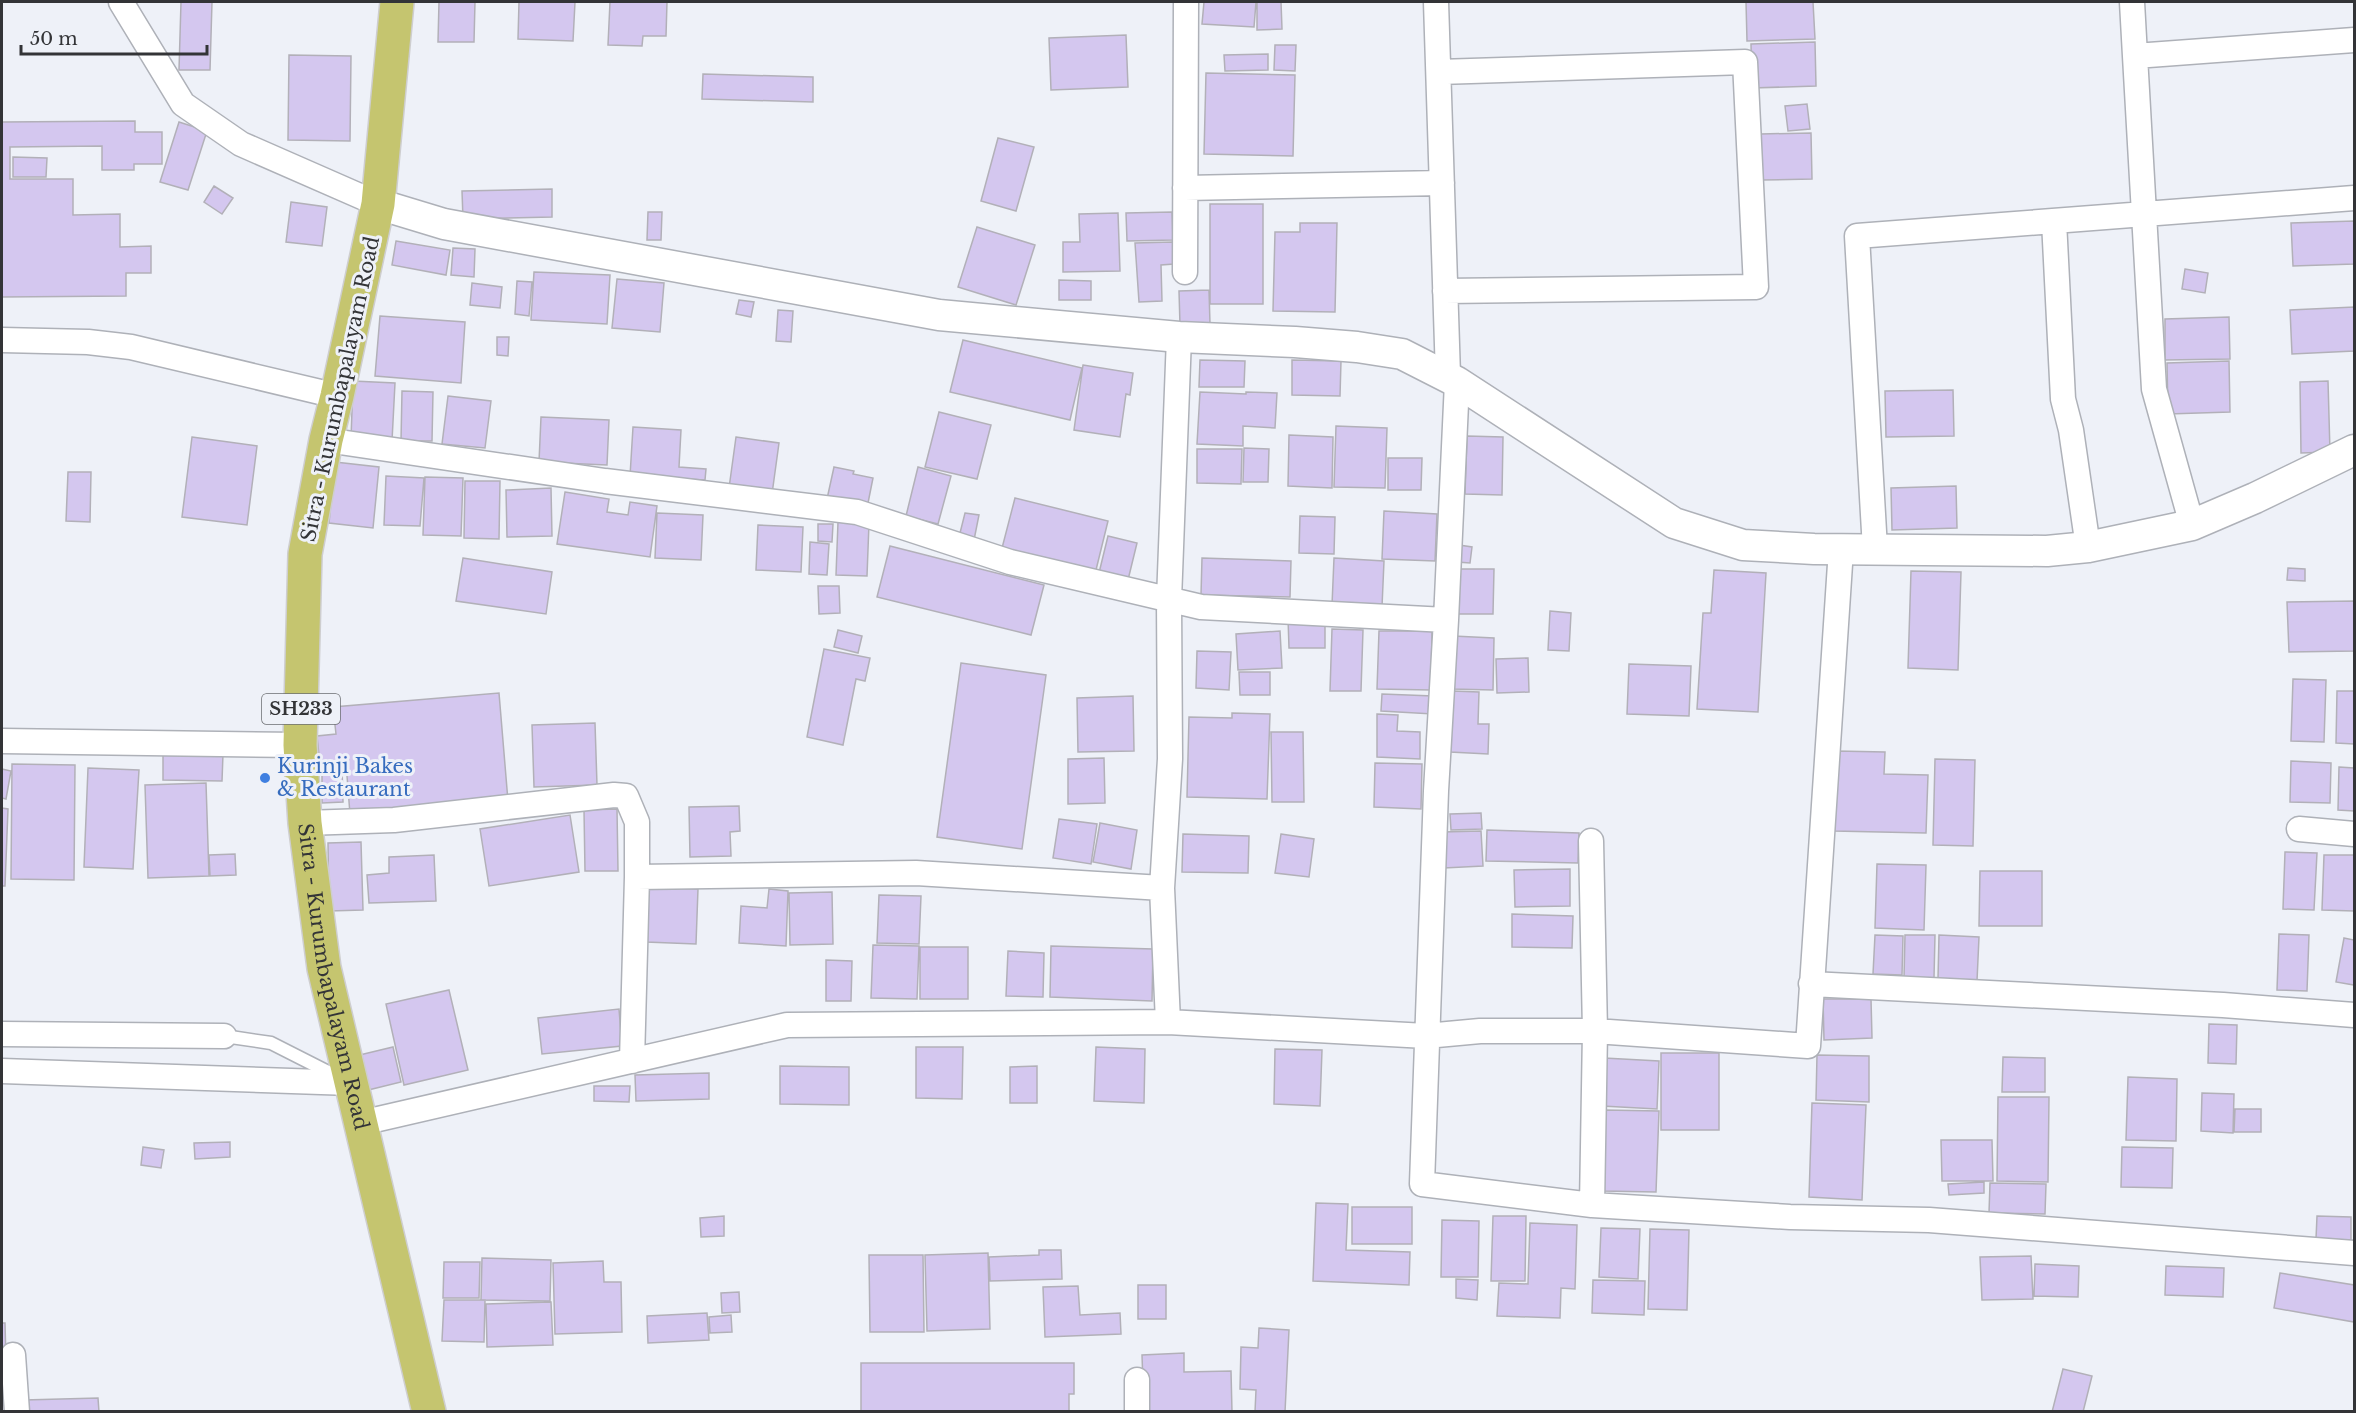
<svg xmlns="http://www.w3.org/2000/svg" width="2356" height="1413" font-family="'Libre Baskerville',serif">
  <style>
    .building { fill: #d4c7ef; stroke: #b2b0b8; stroke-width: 1.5 }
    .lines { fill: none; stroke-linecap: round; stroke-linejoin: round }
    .service-casing { stroke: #aeb1b8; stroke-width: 15 }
    .minor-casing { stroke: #aeb1b8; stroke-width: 27 }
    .tertiary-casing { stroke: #aeb1b8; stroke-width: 33 }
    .primary-casing { stroke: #cececf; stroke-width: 36 }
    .service { stroke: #fff; stroke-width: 12 }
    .minor { stroke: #fff; stroke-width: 24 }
    .tertiary { stroke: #fff; stroke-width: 30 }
    .primary { stroke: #c5c56f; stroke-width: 33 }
    .shop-dot { fill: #3f7fe0; stroke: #eef1f8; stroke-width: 2 }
    .labels { text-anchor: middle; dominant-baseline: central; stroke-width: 6; stroke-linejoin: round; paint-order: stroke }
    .shield { fill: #eef1f8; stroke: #6b6d71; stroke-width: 1.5 }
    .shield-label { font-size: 18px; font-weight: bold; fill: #333437 }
    .street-label { font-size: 20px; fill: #333437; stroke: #eef1f8 }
    .shop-label { font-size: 20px; fill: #366cbe; stroke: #eef1f8; text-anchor: start }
  </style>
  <rect width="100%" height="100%" fill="#eef1f8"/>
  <path class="building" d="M181,2h31l-2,68h-31z
    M439,2h36l-1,40h-36z
    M519,2h56l-2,39 -55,-2z
    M610,2h57l-1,34h-23l-1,10 -34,-1z
    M1204,2h52l-2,25 -52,-3z
    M1257,2h24l1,27 -25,1z
    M1746,2h67l2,37 -68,2z
    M1126,35l2,52 -77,3 -2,-52z
    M1815,42l1,44 -64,2 -1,-44z
    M1275,45h21l-1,26 -21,-1z
    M1268,54v16l-43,1 -1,-16z
    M289,55l62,1 -1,85 -62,-1z
    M1206,73l89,2 -2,81 -89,-2z
    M703,74l110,3v25l-111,-3z
    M1807,104l3,25 -22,2 -3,-25z
    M135,121v11h27v32h-28v6h-32v-24l-92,1v32h63v36l47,-1v33l31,-1v27h-25v23l-124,1v-175z
    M179,122l28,9 -19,59 -28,-8z
    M1811,133l1,46 -50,1 -1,-46z
    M998,138l36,9 -18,64 -35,-10z
    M13,157l34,1 -1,19h-33z
    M214,186l19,12 -11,16 -18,-12z
    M552,189v28l-89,2 -1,-28z
    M291,202l36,5 -5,39 -36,-4z
    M1210,204h53v100h-53z
    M648,212h14l-1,28h-14z
    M1172,212l1,28 -46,1 -1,-28z
    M1118,213l2,58 -57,1v-30h17l-1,-28z
    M2354,221v43l-61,2 -2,-43z
    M1300,223h37l-2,89 -62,-1 2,-79h25z
    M977,227l58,18 -19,60 -58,-18z
    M396,241l54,9 -4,25 -54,-10z
    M1173,242l1,22 -13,1 1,36 -23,1 -4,-59z
    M453,248l22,1 -1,28 -23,-2z
    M2185,269l23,4 -3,20 -23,-4z
    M534,272l76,3 -3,49 -76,-4z
    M617,279l47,4 -4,49 -48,-4z
    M1059,280l32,1v19h-32z
    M517,281l15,1 -3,34 -14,-2z
    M472,283l30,4 -2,21 -30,-3z
    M1209,290l1,34 -30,1 -1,-34z
    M739,300l15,2 -3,15 -15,-3z
    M2354,307v44l-62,3 -2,-44z
    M778,310l15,1 -2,31 -15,-1z
    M380,316l85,6 -4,61 -86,-7z
    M2229,317l1,42 -65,1v-41z
    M497,337h12l-1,19 -11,-1z
    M963,340l119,28 -12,52 -120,-28z
    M1200,360l45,1 -1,26h-45z
    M1292,360l49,1 -1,35 -48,-1z
    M2229,361l1,51 -62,2 -1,-51z
    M1083,365l50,8 -3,22 -4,-1 -6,43 -46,-7z
    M353,381l42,2 -3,58 -41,-2z
    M2328,381l2,71 -29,1 -1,-71z
    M1953,390l1,46 -68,1 -1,-46z
    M402,391l31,1 -1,49h-31z
    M1200,392l46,2v-2l31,1 -2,35 -32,-2v20l-46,-2z
    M448,396l43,5 -6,47 -43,-4z
    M939,412l52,13 -14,54 -52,-12z
    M541,417l68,3 -2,45 -68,-3z
    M1336,426l51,2 -2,60 -51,-1z
    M633,427l48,3 -2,37 27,2 -1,11 -75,-4z
    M1289,435l44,2 -1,51 -44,-2z
    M1467,436l36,1 -1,58 -37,-1z
    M192,437l65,9 -10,79 -65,-8z
    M736,437l43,6 -7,51 -43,-6z
    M1244,448l25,1 -1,33h-25z
    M1197,449h45l-1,35 -44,-1z
    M1388,458h34l-1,32h-33z
    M335,462l44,5 -6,61 -44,-5z
    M834,467l20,4 -1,3 20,4 -6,30 -40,-9z
    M918,467l33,9 -13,48 -32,-8z
    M68,472h23l-1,50 -24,-1z
    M386,476l38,2 -4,48 -36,-1z
    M425,477l38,1 -2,58 -38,-1z
    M465,481h35l-1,58 -35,-1z
    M1956,486l1,42 -65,2 -1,-42z
    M551,488l1,48 -45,1 -1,-47z
    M565,492l44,7 -2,13 21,3 2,-13 27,4 -7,51 -93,-13z
    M1015,498l93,23 -13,53 -94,-22z
    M1384,511l53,3 -2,47 -53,-2z
    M657,513l46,2 -2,45 -46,-2z
    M965,513l14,2 -5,25 -15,-3z
    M1300,516l35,1 -1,37 -35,-1z
    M838,522l31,1 -2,53 -31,-1z
    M818,524h15l-1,18 -14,-1z
    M758,525l45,2 -2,45 -45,-2z
    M1108,536l29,7 -10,41 -29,-7z
    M810,542l19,2 -2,31 -18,-1z
    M1459,545l13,2 -2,16 -13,-1z
    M890,546l154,39 -13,50 -154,-38z
    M463,558l89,14 -6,42 -90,-13z
    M1202,558l89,3 -1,36 -89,-2z
    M1334,558l50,3 -2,46 -50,-2z
    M2288,568l17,1v12l-18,-1z
    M1450,569h44l-1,45h-43z
    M1714,570l52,3 -8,139 -61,-3 6,-96h8z
    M1911,571l50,1 -3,98 -50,-2z
    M818,586h21l1,27 -21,1z
    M2354,601v50l-65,1 -2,-50z
    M1550,611l21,2 -2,38 -21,-1z
    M1288,618h37v30h-36z
    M1332,629l31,1 -2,61h-31z
    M838,630l24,6 -4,17 -24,-6z
    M1280,631l2,37 -44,2 -2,-36z
    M1379,631h53l-1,59 -54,-1z
    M1453,636l41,2 -1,52 -41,-1z
    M824,649l46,9 -5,23 -9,-2 -13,66 -36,-8z
    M1197,651l34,1 -2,38 -33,-2z
    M1528,658l1,34 -32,1 -1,-34z
    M961,663l85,12 -24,174 -85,-12z
    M1629,664l62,2 -2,50 -62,-2z
    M1239,672h31v23h-30z
    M2293,679l33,1 -2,62 -33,-1z
    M1452,691l27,1 -1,32h11l-1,30 -38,-2z
    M2337,691h17v53l-18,-1z
    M499,693l9,108 -158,13 -4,-51 -26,2 -3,-29 19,-2 -3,-27z
    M1382,694l51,2v18l-52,-3z
    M1133,696l1,55 -56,1 -1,-54z
    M1232,713l38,1 -3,85 -80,-2 2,-80 43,1z
    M1377,714l21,1 -1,16 23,1v27l-43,-2z
    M595,723l2,62 -63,2 -2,-62z
    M1271,732h32l1,70h-32z
    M1836,751l49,1 -1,22 44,1 -2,58 -92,-2z
    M163,753l60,1 -1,27 -59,-1z
    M1104,758l1,45 -37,1v-45z
    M1935,759l40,1 -2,86 -40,-1z
    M2291,761l40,2 -1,40 -40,-1z
    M1375,763l47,1 -1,45 -47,-2z
    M12,764l63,1 -1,115 -63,-1z
    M342,767l1,35 -21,1v-35z
    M2339,767l15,1v43l-16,-1z
    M88,768l51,2 -6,99 -49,-2z
    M2,769l9,2 -5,28 -4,-1z
    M206,783l3,93 -61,2 -3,-93z
    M739,806l1,25 -10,1 1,24 -41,1 -1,-50z
    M2,808l6,1 -3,77h-3z
    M617,809l1,62h-33l-1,-61z
    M1481,813l1,16 -31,1 -1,-16z
    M570,815l9,57 -90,14 -9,-57z
    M1059,819l38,5 -6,40 -38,-6z
    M1100,823l37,7 -6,39 -38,-7z
    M1487,830l92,3 -1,30 -92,-2z
    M1481,831l2,35 -39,2 -2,-36z
    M1183,834l66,2 -1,37 -66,-1z
    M1281,834l33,5 -5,38 -34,-4z
    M361,842l2,68 -34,1 -1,-68z
    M2285,852l32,1 -3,57 -31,-1z
    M235,854l1,21 -26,1 -1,-21z
    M434,855l2,46 -67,2 -2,-28 22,-2v-16z
    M2324,855h30v56l-32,-1z
    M1877,864l49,1 -2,65 -49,-2z
    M1570,869v37l-55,1 -1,-37z
    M1980,871h62v55h-63z
    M648,887l50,2 -2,55 -50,-2z
    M769,889l19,2 -2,55 -47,-3 2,-37 26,2z
    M832,892l1,52 -43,1 -1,-52z
    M879,895l42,1 -2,48 -42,-1z
    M1512,914l61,2 -1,32 -60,-1z
    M2279,934l30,1 -2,56 -30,-1z
    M1875,935l28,1 -1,39 -29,-1z
    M1905,935h30l-1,43h-30z
    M1939,935l40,2 -2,44 -39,-2z
    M2344,938l10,2v45l-18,-3z
    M873,945l46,1 -2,53 -46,-1z
    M1051,946l102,3 -1,52 -102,-4z
    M920,947h48v52h-48z
    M1008,951l36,2 -1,44 -37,-1z
    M826,960l26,1 -1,40h-25z
    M449,990l19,80 -64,15 -18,-81z
    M1823,999h48l1,39 -48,2z
    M619,1009l3,37 -80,8 -4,-36z
    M2209,1024l28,1 -1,39 -28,-1z
    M393,1047l8,35 -45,11 -9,-35z
    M916,1047h47l-1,52 -46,-1z
    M1096,1047l49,2 -1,54 -50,-2z
    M1275,1049l47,1 -2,56 -46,-2z
    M1661,1053h58v77h-58z
    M1817,1055l52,1v46l-53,-2z
    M2003,1057l42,1v34h-43z
    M1604,1058l55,3 -2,48 -55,-3z
    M780,1066l69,1v38l-69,-1z
    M1037,1066v37h-27v-36z
    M709,1073v26l-73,2 -1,-26z
    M2128,1077l49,2 -1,62 -50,-1z
    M594,1086h36l-1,16 -35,-1z
    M2202,1093l32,1 -1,39 -32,-2z
    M1998,1097h51l-1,85 -51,-1z
    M1812,1103l54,2 -4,95 -53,-3z
    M2235,1109h26v23h-27z
    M1604,1110l55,1 -3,81 -54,-1z
    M1941,1140h51l1,41h-51z
    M230,1142v15l-35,2 -1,-16z
    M143,1147l21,3 -3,18 -20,-3z
    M2122,1147l51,1 -1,40 -51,-1z
    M1984,1182v11l-35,2 -1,-11z
    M1990,1183l56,1 -1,30 -56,-1z
    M1316,1203l32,1 -2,46 64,2 -1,33 -96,-4z
    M1352,1207h60v37h-60z
    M724,1216v20l-23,1 -1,-19z
    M1493,1216h33l-1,65h-34z
    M2317,1216l34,1v23l-35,-1z
    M1442,1220l37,1 -1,56h-37z
    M1530,1223l47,2 -2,64 -14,-1 -1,30 -63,-2 2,-33 29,1z
    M1601,1228l39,1 -2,50 -39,-2z
    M1650,1229l39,1 -2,80 -39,-1z
    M1039,1250h22l1,29 -72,2 -1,-24 50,-2z
    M988,1253l2,76 -63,2 -2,-76z
    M869,1255h54l1,77h-54z
    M2031,1256l2,43 -51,1 -2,-43z
    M482,1258l69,2 -1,41 -69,-1z
    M603,1261l1,21h17l1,50 -67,2 -2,-71z
    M444,1262h36l-1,36h-36z
    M2035,1264l44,2 -1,31 -44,-1z
    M2166,1266l58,2 -1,29 -58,-2z
    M2280,1273l74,12v37l-80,-14z
    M1456,1279l22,1 -1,20 -21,-2z
    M1593,1280l52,1 -1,34 -52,-2z
    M1138,1285h28v34h-28z
    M1078,1286l2,29 40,-2 1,21 -76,3 -2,-50z
    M739,1292l1,20 -18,1 -1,-20z
    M444,1300h41l-1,42 -42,-1z
    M551,1302l2,43 -66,2 -1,-43z
    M707,1313l2,27 -61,3 -1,-27z
    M731,1315l1,17 -22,1 -1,-16z
    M2,1323h3l1,37h-4z
    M1259,1328l30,2 -4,82h-30l1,-22 -16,-1 1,-42 17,1z
    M1184,1353v19l47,-1 1,41h-88l-2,-57z
    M861,1363h213v31h-5v18h-208z
    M2063,1369l29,7 -9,36h-31z
    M98,1398l1,14h-74l-1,-12z"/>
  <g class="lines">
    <defs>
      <path id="service" d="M224,1036l47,7 69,35"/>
      <path id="minor" d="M121,2l62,102 58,40 137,60
        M1436,2l12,374
        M2132,2l3,54
        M1439,72l306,-10 11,225 -311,4
        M1185,188l257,-5
        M2054,221l9,178 8,31 17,117
        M1185,272l1,-270
        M2,340l86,2 43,5 206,49
        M326,440l279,41 252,31 153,50 191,45 245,13 11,-238
        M2192,525l-38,-136 -19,-333 219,-16
        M1875,549l-18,-313 497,-38
        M1446,620l-10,171 -14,393 170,21 198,12 139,3 425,33
        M2,741l298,4
        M305,823l89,-3 220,-25 12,1 11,26v55
        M2299,829l55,5
        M1591,841l4,190 -3,174
        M1162,888l8,-129 -1,-159 10,-263
        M1811,984l412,21 131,10
        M2,1034l222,2
        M632,1061l5,-184 279,-4 246,15 6,134
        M2,1071l349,12
        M361,1123l426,-98 381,-3 258,14 54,-5h115l213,15 33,-497
        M13,1355l4,57
        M1137,1380v32"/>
      <path id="tertiary" d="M378,204l66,20 495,91 240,22 116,5 62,5 45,7 55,28 217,141 69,22 71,4 233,2 41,-4 104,-22 63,-27 99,-48"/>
      <g id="primary">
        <path id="s1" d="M397,2l-19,202 -41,192 -11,44 -21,114 -5,191 5,78 19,145 105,444"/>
      </g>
    </defs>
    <use href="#service" class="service-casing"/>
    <use href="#minor" class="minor-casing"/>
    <use href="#tertiary" class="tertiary-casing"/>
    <use href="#primary" class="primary-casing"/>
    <use href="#service" class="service"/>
    <use href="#minor" class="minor"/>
    <use href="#tertiary" class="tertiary"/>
    <use href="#primary" class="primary"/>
  </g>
  <circle class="shop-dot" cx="265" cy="778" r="6"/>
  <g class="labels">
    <rect class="shield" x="262" y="694" width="78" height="30" rx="4.5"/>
    <g class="shield-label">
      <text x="301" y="709">SH233</text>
    </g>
    <g class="street-label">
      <text transform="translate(340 389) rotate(-78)">Sitra - Kurumbapalayam Road</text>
      <text stroke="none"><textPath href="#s1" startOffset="986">Sitra - Kurumbapalayam Road</textPath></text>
    </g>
    <g class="shop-label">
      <text x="277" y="766">Kurinji Bakes<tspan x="277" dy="23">&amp; Restaurant</tspan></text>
    </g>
  </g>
  <rect width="2356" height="1413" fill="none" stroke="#333437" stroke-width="6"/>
  <path d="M21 45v9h186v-9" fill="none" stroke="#333437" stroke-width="3"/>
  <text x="30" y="45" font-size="18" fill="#333437" stroke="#eef1f8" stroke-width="4.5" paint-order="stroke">50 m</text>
</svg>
